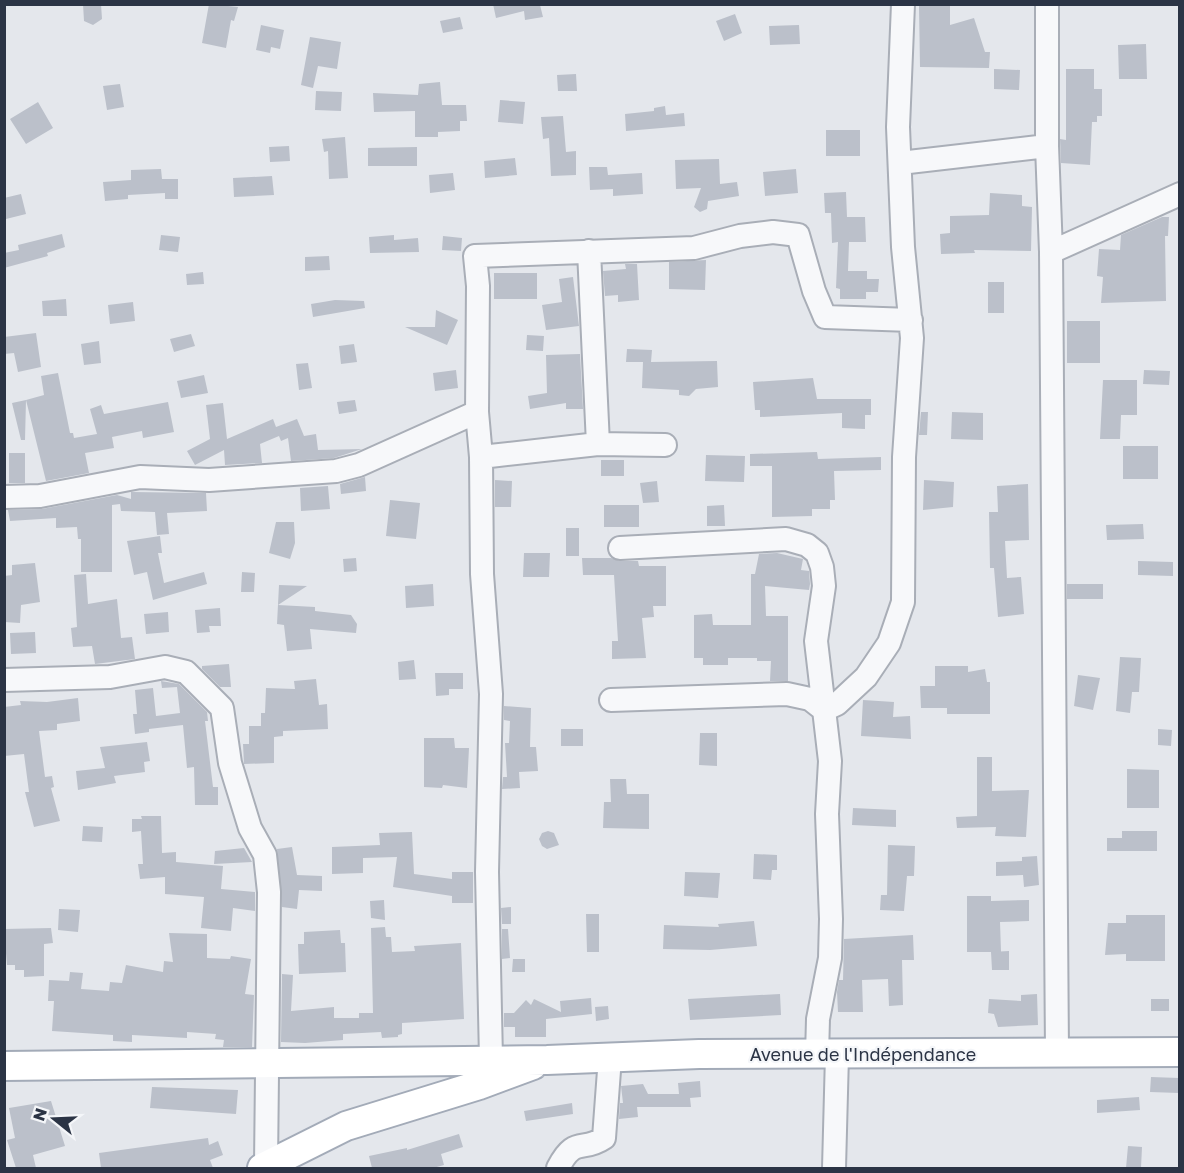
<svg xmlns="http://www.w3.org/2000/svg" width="1184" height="1173" font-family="'Golos Text',sans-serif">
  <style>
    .building { fill: #bbc0ca }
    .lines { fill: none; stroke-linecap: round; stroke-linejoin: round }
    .minor-casing { stroke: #a9aeb7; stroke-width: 26 }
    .major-casing { stroke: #a3abb8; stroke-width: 32 }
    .minor { stroke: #f7f8fa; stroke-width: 22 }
    .major { stroke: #fff; stroke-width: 28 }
    .labels { text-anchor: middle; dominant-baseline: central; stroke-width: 4.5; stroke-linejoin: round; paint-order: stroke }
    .street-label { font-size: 18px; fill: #2b3445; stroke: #f4f6f9 }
  </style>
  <rect width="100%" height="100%" fill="#e4e7ec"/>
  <path class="building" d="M83,4h18l1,15 -9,6 -9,-4z
    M209,4l29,3 -4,14 -3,-1 -5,28 -24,-5z
    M493,4l47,1 3,12 -18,3 -1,-9 -28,7z
    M919,6h31v19l24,-7 11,34h5l-1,16 -69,-1z
    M735,14l7,19 -18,8 -8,-20z
    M460,17l3,12 -20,4 -3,-12z
    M261,25l23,5 -4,19 -9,-2 -1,6 -14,-3z
    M799,25l1,19 -30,1 -1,-19z
    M310,37l31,5 -4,27 -19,-3 -5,22 -12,-3z
    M1146,44l1,35h-28l-1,-34z
    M994,69l26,1 -1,20 -25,-1z
    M1066,69h28v20h8v27h-5v6h-5l-2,43 -29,-2 -1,-24 6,1z
    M576,74l1,17h-19l-1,-16z
    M440,82l2,23h24l1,16h-7v10l-22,1v5h-23v-26l-41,1 -1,-19 45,2 1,-11z
    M120,84l4,23 -17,3 -4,-24z
    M316,91l26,1 -1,19 -26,-1z
    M500,100l25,2 -2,22 -25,-2z
    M38,102l15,26 -27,16 -16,-25z
    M665,106l1,9 18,-2 1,13 -59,5 -1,-17 29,-3v-3z
    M563,116l3,36 10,-1v24l-25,1 -2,-38 -6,1 -2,-22z
    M826,130h34v26h-34z
    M345,137l3,41 -19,1 -1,-28 -4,1 -2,-13z
    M289,146l1,15 -20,1 -1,-15z
    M417,147v19h-49v-18z
    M515,158l2,17 -32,3 -1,-17z
    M719,159l1,25 17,-2 2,14 -31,5 -1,8 -7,3 -6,-5 7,-19 -25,1 -1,-29z
    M589,167h18l1,8 34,-2 1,21 -30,2v-7l-23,1z
    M161,169l1,10h16v20h-13v-6l-37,2v4l-23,2 -2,-19 28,-2v-10z
    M796,169l2,24 -33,3 -2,-24z
    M453,173l2,17 -25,3 -1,-18z
    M272,176l2,19 -40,2 -1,-19z
    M846,192l1,25h18l1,25h-17l-1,29h19v8h12l-1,13h-12v7h-26v-10l-4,-1 2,-46 -6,1 -1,-30h-6l-1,-20z
    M990,193l32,2v11l10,1 -1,44 -57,-1 1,3 -34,1 -1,-20 10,-1v-17l39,-1z
    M21,194l5,20 -20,5 -2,-21z
    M1162,217h7l-1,19h-3l1,65 -65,2 2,-26 -6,-1 2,-27 21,1 1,-15z
    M62,234l3,13 -18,6 1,3 -44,12v-15l15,-3 -1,-5z
    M161,235l19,2 -2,15 -19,-2z
    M394,235v5l24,-2 1,14 -49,1 -1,-16z
    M443,236l19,2 -1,13 -19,-1z
    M329,256l1,14 -25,1v-14z
    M706,260l-1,30 -36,-1v-27z
    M625,264h12l2,36 -21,2v-7l-13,1 -2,-25 23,-2z
    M203,272l1,12 -17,1 -1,-11z
    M494,273h43v26h-43z
    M573,277l6,49 -33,4 -4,-25 20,-3 -3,-23z
    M988,282h16v31h-16z
    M66,299l1,17h-24l-1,-15z
    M335,300l29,1 1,7 -52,9 -2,-13z
    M133,302l2,19 -25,3 -2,-19z
    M436,310l22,10 -11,25 -42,-18h30z
    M1067,321h33v42h-33z
    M36,333l5,34 -23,5 -4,-19 -10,1v-17z
    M191,334l4,12 -21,6 -4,-13z
    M527,335l17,1 -1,15 -17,-1z
    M99,341l2,22 -17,2 -3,-21z
    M354,344l3,18 -16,2 -2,-18z
    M627,349l25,1 -1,12 66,-1 1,26 -22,2 -7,7 -10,-1v-5l-37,-2 1,-26h-17z
    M580,354l3,55h-17v-6l-36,6 -2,-13 19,-3 -1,-38z
    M308,363l4,25 -13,2 -3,-26z
    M456,370l2,18 -23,3 -2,-18z
    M1144,370l26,1 -1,14 -26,-1z
    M58,373l12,60h3l1,5 23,-4 -7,-25 11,-4 3,9 64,-12 6,30 -31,6 -1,-7 -30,6 2,11 -29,5 4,20 -43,8 -20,-81 18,-5 -3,-19z
    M204,375l4,18 -27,5 -4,-17z
    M813,378l4,21h54v16h-6v14l-23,-1v-15l-82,4v-7h-5l-2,-28z
    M1103,380h34v35h-16l-1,24h-20z
    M26,400l-1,40h-4l-9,-37z
    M355,400l2,11 -18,3 -2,-12z
    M223,403l4,36 46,-20 3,8 21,-8 7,17 12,-2 2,16 44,-1 -28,9 -43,3 -3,-23 -7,3 -2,-5 -19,8 2,19 -37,2 -1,-15 -29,15 -8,-14 23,-12 -4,-34z
    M921,412h7l-1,23h-8z
    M952,412l31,1v27l-32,-1z
    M1123,446h35v33h-35z
    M817,452l1,7 63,-2v13l-47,1 1,29h-5v9h-18v7l-40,1v-51h-22v-12z
    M9,453h16v30h-16z
    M706,455l39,1 -1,26 -39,-1z
    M601,460h23v16h-23z
    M365,477l1,14 -25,3 -1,-10z
    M495,480l17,1 -1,26h-16z
    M924,480l30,2 -1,25 -30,3z
    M657,481l2,21 -16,1 -3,-20z
    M1028,484l1,56 -24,1 2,37 14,-1 3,37 -26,3 -4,-49h-4l-1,-56h9l-1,-26z
    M328,486l2,23 -29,2 -1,-23z
    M131,492l75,1 1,18 -40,2 2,21 -12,1 -2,-23 -34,-1 -1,-7 -8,1v67h-31v-33h-3l-1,-12 -21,1v-10l-46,3 -2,-11 34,-1 75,-14 14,4z
    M390,500l30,3 -4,36 -30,-3z
    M604,505h35v22h-35z
    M724,505l1,21h-18v-20z
    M276,522h18l1,21 -5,16 -21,-6z
    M1143,524l1,15 -37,1 -1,-15z
    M566,528h13v28h-13z
    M160,536l2,17h-4l6,30 40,-11 3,12 -54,16 -6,-28 -13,3 -7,-34z
    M524,553h26l-1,24h-26z
    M777,553l26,6 -2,11 8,1 1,13 -1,6 -44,-4 1,30h22v65h-18l1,-20h-14v-3h-29v7h-25v-7h-9v-43l18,-1 1,11h38v-51h4l4,-20z
    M356,558l1,13 -13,1 -1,-13z
    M582,558h29l9,3h18l1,5h27v40h-13l1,11 -12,1 4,40 -34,1v-18h6l-4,-66h-31z
    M1138,561l35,1v14l-35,-1z
    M35,563l5,39 -19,3 -1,18 -16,-1v-46l8,-1v-10z
    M242,572l13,1 -1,19h-13z
    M86,574l2,30 29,-5 4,39 11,-1 3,22 -40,5 -3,-18 -19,1 -2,-19 6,-1 -3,-52z
    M433,584l1,22 -28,2 -1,-22z
    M1067,584h36v15h-36z
    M279,585l28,1 -29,19 37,2v4l36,4 6,9 -1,9 -46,-4 2,20 -25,2 -3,-26 -7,-1z
    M220,608l1,18h-12l1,6 -13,1 -2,-23z
    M168,612l1,20 -23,2 -2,-20z
    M35,632l1,21 -25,1 -1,-21z
    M1120,657l21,1 -2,34h-7l-2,21 -14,-2z
    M414,660l2,19 -17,1 -1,-18z
    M229,664l2,23h-11l-18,-18v-3z
    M935,666h33v6l17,-3 2,13h3v32h-43v-6h-26l-1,-22h15z
    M435,673h28v16h-14v6l-13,1z
    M1078,675l22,3 -7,32 -19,-4z
    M316,679l3,26 8,-1 1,25 -45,2v5l-9,1v26l-30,1 -1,-20h6v-18h12v-13h4l1,-25 29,1 -1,-8z
    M161,681l18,3 28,28 1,9h-3l8,66h5v18h-23l-1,-38 -7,1 -4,-43 -34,4v3l-14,2 -2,-20h4l-2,-24 18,-2 3,28 24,-3 -3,-26 -15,1z
    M78,698l2,23 -23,3v6l-18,1 6,46 7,-1 2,11 -3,1 9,33 -26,6 -9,-35h4l-5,-38 -20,2v-49l17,-2 -1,-4 27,1z
    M863,700l31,2 -1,15 17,-1 1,23 -50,-3z
    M504,706l27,2 -1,39h6l2,24 -19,1 1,16 -18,1 1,-12h4l-2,-34h4l1,-22 -6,-1z
    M561,729h22v17h-22z
    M1158,729l14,1 -1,16 -13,-1z
    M700,733h17v33l-18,-1z
    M424,738h30l1,10h14l-2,40 -24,-3 -1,3 -18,-1z
    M147,742l3,19 -6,1 1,10 -31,4 2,7 -38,7 -2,-19 29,-3 -5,-21z
    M977,757h15v34l37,-1 -3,47 -31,-1 1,-9 -39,1 -1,-11 21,-1z
    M1127,769l32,1v38h-32z
    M610,779h16l1,15h22v35l-46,-1 1,-26h7z
    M853,808l43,2v17l-44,-2z
    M141,816h20l1,37 14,-1v10l47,4 -2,23 34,3v19l-22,-3 -2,23 -30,-3 3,-31 -39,-3v-17l-25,2 -2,-15h5l-2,-33 -9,1v-13h10z
    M83,826l20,1 -1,15 -20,-1z
    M548,831l6,2 5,12 -12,4 -5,-3 -3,-7 3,-6z
    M1122,831h35v20h-50v-13h15z
    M412,832l2,42 38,5v-7h21v31h-21v-7l-59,-9 4,-30 -34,1v15l-31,1v-27l48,-2 -1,-12z
    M888,845l27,1 -1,30h-7l-3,35 -24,-1 1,-15h6z
    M292,847l5,28 25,1v15l-23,-1 -2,19 -15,-2 -5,-58z
    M244,848l8,14 -38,2 1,-13z
    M754,854l23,1v15h-5l-1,10 -18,-1z
    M1037,856l2,29 -15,2 -1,-12 -27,1v-14l26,-1v-4z
    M685,872l35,1 -2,25 -34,-2z
    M967,896h24v5l38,-1v21l-29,1 1,30h-34z
    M384,900l1,20 -14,-2 -1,-17z
    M511,907v17h-9l-1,-16z
    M59,909l21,1 -2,22 -20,-2z
    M586,914h13v38h-12z
    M1126,915h39v46h-39v-7l-21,1 3,-32h18z
    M754,921l3,25 -47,4 -47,-1 1,-24 55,2 -1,-3z
    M385,927l1,10h5l1,15 23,-1 -1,-5 47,-3 3,76 -62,4v11l-4,1v2l-16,1 -1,-6 -38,2v6l-38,3 -24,-1 1,-68 11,1 -2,36 43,-4v11h25v-5h14l-2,-85z
    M51,928l2,15 -9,1v32l-20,1v-7h-9v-5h-8l-3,-36z
    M502,929h6l2,29 -8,1z
    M340,930l1,13h4l1,29 -47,2 -1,-30h6v-12z
    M169,933l38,1v24l23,1 1,-3 20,3 -6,35 9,1 -2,52h-29l1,-7 -9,-1 1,-5 -29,-2v6l-55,-3v7l-19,-1v-6l-61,-4 2,-30h-6l1,-21 20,1 1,-9 13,1 -2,16 28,2 1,-9 12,1 4,-18 37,7 1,-11 9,1z
    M913,935l1,25h-12l1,45 -14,1 -1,-27 -26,1 1,32h-25l-1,-20 2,-12h4l1,-41z
    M1009,951v19h-17l-1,-18z
    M513,959h12v13h-13z
    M780,994l1,21 -91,5 -2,-21z
    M1037,994l1,31 -40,2 -4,-13 -6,-1 1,-14 32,2v-6z
    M591,998l1,16 -46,5v18h-31v-10h-11v-14h10l12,-13 5,5 3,-6 27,13 -1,-11z
    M1151,999h18v12h-18z
    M608,1006l1,13 -13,2 -1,-14z
    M1151,1077l28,1v15l-29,-1z
    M700,1081l1,16 -11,1 1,9h-54l1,10 -19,2 1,-16h3l-2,-17 22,-2 5,10h31l-1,-11z
    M152,1087l86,3 -2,24 -86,-6z
    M1139,1097l1,13 -43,3v-13z
    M51,1101l14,45 -32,9 3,13h-20l-9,-28 8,-2 -6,-30z
    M572,1103l1,11 -47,7 -2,-10z
    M459,1134l4,13 -22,7 3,11 -11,3h-61l-3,-12 38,-8v2z
    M208,1138l1,7 9,-4 5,14 -13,5 3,8h-112l-2,-15z
    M1128,1146l14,1 -1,21h-15z"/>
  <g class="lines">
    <defs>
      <path id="minor" d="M1047,146l4,106 6,801
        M900,163l147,-17v-142
        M589,251l9,193
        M1051,252l129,-58
        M481,457l117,-13 67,1
        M4,497l36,-1 100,-19 69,3 127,-9 23,-6 118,-53
        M620,548l166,-9 21,6 10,8 5,14 2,19 -8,55 14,120 -3,53 4,105 -1,39 -12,61 -1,36
        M4,680l106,-3 55,-10 21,5 36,36 8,55 20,65 15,27 4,37 -3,273
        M611,700l176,-6 23,5 14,11 13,-6 29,-27 23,-34 14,-41 1,-145 8,-119 -9,-91 -5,-120 5,-123
        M491,1059l-4,-187 4,-178 -9,-120 -1,-117 -4,-45 1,-126 -3,-30 219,-8 46,-12 33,-4 25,3 16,56 11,26 86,3
        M558,1168c17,-33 24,-15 46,-30l6,-81
        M834,1168l3,-113"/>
      <path id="major" d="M4,1066l543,-6 152,-6 481,-2
        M262,1168l84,-42 133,-41 54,-20"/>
    </defs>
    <use href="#minor" class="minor-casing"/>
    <use href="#major" class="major-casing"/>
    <use href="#minor" class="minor"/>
    <use href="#major" class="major"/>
  </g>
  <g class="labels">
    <g class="street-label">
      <text x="863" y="1054">Avenue de l'Indépendance</text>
    </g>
  </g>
  <rect width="1184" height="1173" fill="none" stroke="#2b3445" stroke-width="12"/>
  <g transform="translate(54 1119) rotate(288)" stroke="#f4f6f9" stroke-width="4.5" paint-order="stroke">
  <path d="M0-4.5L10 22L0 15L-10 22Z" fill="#2b3445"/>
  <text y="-9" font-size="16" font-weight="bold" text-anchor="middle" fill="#2b3445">N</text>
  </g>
</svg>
